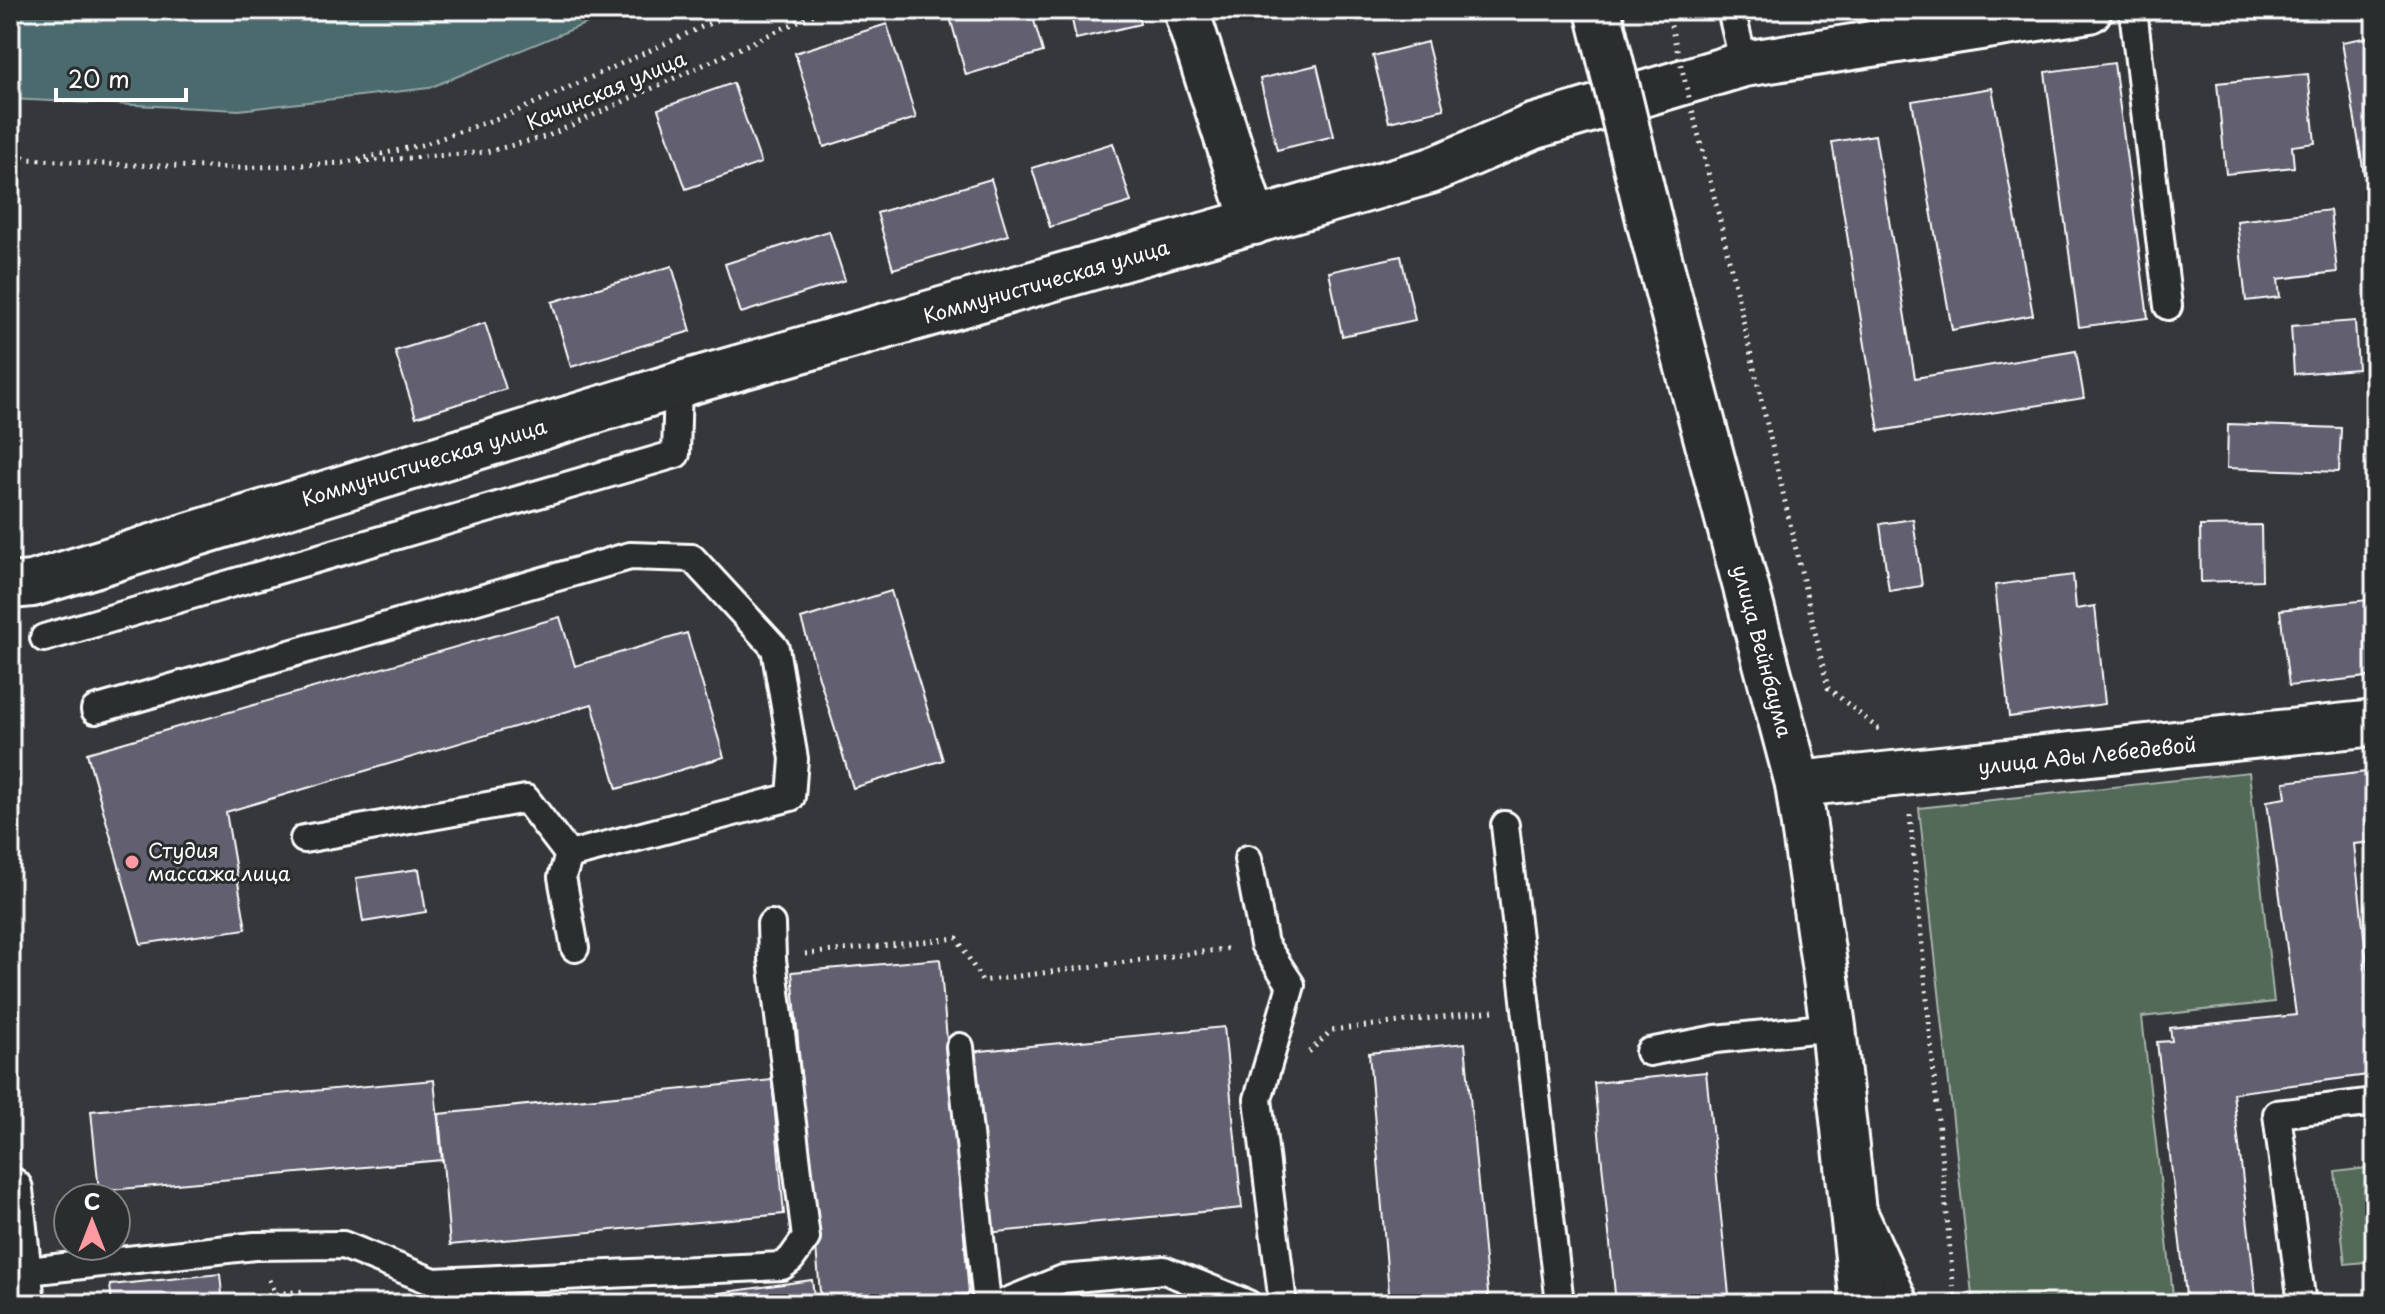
<svg xmlns="http://www.w3.org/2000/svg" width="2385" height="1314" font-family="'Playpen Sans',sans-serif">
  <style>
    .green { fill: #526a58; stroke: #a8b4ac; stroke-width: 2 }
    .water { fill: #4c6b6d; stroke: #94a6a7; stroke-width: 2 }
    .building { fill: #625f71; stroke: #fff; stroke-width: 2 }
    .lines { fill: none; stroke-linecap: round; stroke-linejoin: round }
    .service-casing { stroke: #fff; stroke-width: 32 }
    .minor-casing { stroke: #fff; stroke-width: 50 }
    .tertiary-casing { stroke: #fff; stroke-width: 50 }
    .primary-casing { stroke: #fff; stroke-width: 50 }
    .trunk-casing { stroke: #fff; stroke-width: 50 }
    .path { stroke: #fff; stroke-width: 5; stroke-dasharray: 2 6; stroke-linecap: butt }
    .service { stroke: #2a2d2e; stroke-width: 26 }
    .minor { stroke: #2a2d2e; stroke-width: 44 }
    .tertiary { stroke: #2a2d2e; stroke-width: 44 }
    .primary { stroke: #2a2d2e; stroke-width: 44 }
    .trunk { stroke: #2a2d2e; stroke-width: 44 }
    .trunk-bridge-casing { stroke: #fff; stroke-width: 50; stroke-linecap: butt }
    .path-bridge { stroke: #fff; stroke-width: 5; stroke-dasharray: 2 6; stroke-linecap: butt }
    .trunk-bridge { stroke: #2a2d2e; stroke-width: 44 }
    .poi-dot { fill: #ff9aa2; stroke: #2a2d2e; stroke-width: 3 }
    .labels { text-anchor: middle; dominant-baseline: central; stroke-width: 6; stroke-linejoin: round; paint-order: stroke }
    .street-label { font-size: 20px; fill: #fff; stroke: #2a2d2e }
    .poi-label { font-size: 20px; fill: #fff; stroke: #2a2d2e; text-anchor: start }
  </style>
  <rect width="100%" height="100%" fill="#35373b"/>
  <filter id="ink" filterUnits="userSpaceOnUse"><feTurbulence type="fractalNoise" baseFrequency=".0125" numOctaves="2"/><feDisplacementMap in="SourceGraphic" scale="16" xChannelSelector="R" yChannelSelector="G"/><feConvolveMatrix kernelMatrix="1 2 1 2 8 2 1 2 1" color-interpolation-filters="sRGB"/></filter>
  <g filter="url(#ink)">
    <path class="green" d="M2249,772l25,230 -132,15 32,287h-196l-6,-9 -53,-487z
      M2375,1167v94l-30,3 -10,-92z"/>
    <path class="water" d="M10,10h609l-190,78 -190,22 -229,-11z"/>
    <path class="building" d="M948,10h83l12,42 -77,23z
      M1070,10h67l3,14 -64,15z
      M887,24l29,94 -92,29 -29,-94z
      M2375,36v204l-33,-198z
      M1427,42l17,67 -55,13 -16,-66z
      M2114,63l34,255 -69,9 -34,-255z
      M1317,65l17,71 -57,14 -17,-71z
      M2308,74l7,69 -23,3 2,21 -68,7 -9,-91z
      M733,83l28,80 -75,26 -28,-80z
      M1992,88l41,227 -81,15 -40,-229z
      M1875,135l40,243 161,-27 8,47 -205,33 -47,-289z
      M1113,143l18,59 -81,25 -18,-59z
      M991,179l17,56 -115,34 -16,-56z
      M2330,210l7,62 -59,7 2,18 -34,4 -9,-80z
      M829,231l16,49 -104,33 -16,-49z
      M1401,256l14,64 -73,16 -13,-64z
      M672,266l19,65 -120,36 -19,-65z
      M2355,321l3,48 -64,5 -3,-48z
      M485,323l21,66 -90,28 -21,-66z
      M2228,424l113,4 -2,44 -112,-4z
      M1913,519l9,67 -33,5 -9,-67z
      M2261,525l1,55 -61,2 -1,-56z
      M2073,575l3,34 19,-3 10,98 -96,13 -14,-132z
      M891,591l52,169 -90,28 -52,-169z
      M2367,600l8,76 -86,10 -9,-76z
      M560,617l15,49 112,-33 37,124 -107,32 -25,-85 -366,108 20,117 -105,15 -54,-191z
      M2375,771v71l-21,2 21,193v37l-142,19 24,211h-70l-30,-262 15,-1 -2,-13 126,-13 -29,-214 19,-3 -2,-16z
      M419,869l7,43 -63,10 -7,-44z
      M940,959l29,335 -111,10h-37l-29,-332z
      M1224,1027l18,181 -255,25 -17,-181z
      M1465,1043l24,261h-99l-21,-251z
      M1706,1072l24,232h-114l-22,-221z
      M434,1080l8,80 -343,31 -8,-80z
      M772,1080l12,134 -334,31 -11,-131z
      M220,1274l3,30h-111l-2,-19z
      M812,1280l3,24h-174z"/>
    <g class="lines">
      <defs>
        <path id="service" d="M1731,10l13,54
          M2133,10l35,296
          M44,638l632,-184 2,-69
          M95,710l535,-154 62,2 83,90 19,111 -3,38 -222,58
          M1505,825l55,479
          M304,839l222,-40 43,56 -7,22 13,71
          M1248,859l16,85 27,41 -33,114 25,205
          M960,1047l27,257
          M1649,1052l67,-13 117,-12
          M19,1272l236,-26 88,-1 91,37 348,-16 9,-7 15,-21 -34,-279 -1,-35
          M1001,1304l62,-25 101,-9 84,34
          M2302,1304l-25,-190 98,-12"/>
        <path id="minor" d="M1186,10l68,212
          M10,586l22,-2 646,-199 752,-214 102,-44 212,-63 345,-54
          M1798,784l577,-61"/>
        <path id="tertiary" d="M10,1190l12,114"/>
        <path id="primary" d="M1857,1219l39,85"/>
        <path id="trunk" d="M1651,228l147,556 35,243 30,277"/>
      </defs>
      <use href="#service" class="service-casing"/>
      <use href="#minor" class="minor-casing"/>
      <use href="#tertiary" class="tertiary-casing"/>
      <use href="#primary" class="primary-casing"/>
      <use href="#trunk" class="trunk-casing"/>
      <path class="path" d="M10,122h3l8,34 7,3 73,5 140,4 102,-5 82,-19 90,-32 224,-102
        M360,162l126,-10 62,-16 275,-126
        M1718,212l110,476 53,43
        M1910,815l45,489
        M805,954l152,-16 25,43 250,-33
        M1309,1052l23,-22 161,-19
        M269,1280l6,14 28,-3 2,13"/>
      <use href="#service" class="service"/>
      <use href="#minor" class="minor"/>
      <use href="#tertiary" class="tertiary"/>
      <use href="#primary" class="primary"/>
      <use href="#trunk" class="trunk"/>
      <defs>
        <path id="trunk-bridge" d="M1598,10l53,218"/>
      </defs>
      <use href="#trunk-bridge" class="trunk-bridge-casing"/>
      <path class="path-bridge" d="M1667,10l51,202"/>
      <use href="#trunk-bridge" class="trunk-bridge"/>
    </g>
  </g>
  <circle class="poi-dot" cx="132" cy="862" r="8"/>
  <g class="labels">
    <g class="street-label">
      <text transform="translate(606 90) rotate(-23)">Качинская улица</text>
      <text transform="translate(1046 281) rotate(-16)">Коммунистическая улица</text>
      <text transform="translate(424 462) rotate(-17)">Коммунистическая улица</text>
      <text transform="translate(1763 651) rotate(75)">улица Вейнбаума</text>
      <text transform="translate(2087 755) rotate(-6)">улица Ады Лебедевой</text>
    </g>
    <g class="poi-label">
      <text x="148" y="850">Студия<tspan x="148" dy="23">массажа лица</tspan></text>
    </g>
  </g>
  <rect width="2385" height="1314" fill="none" stroke="#2a2d2e" stroke-width="40"/>
  <rect x="20" y="20" width="2345" height="1274" fill="none" stroke="#fff" stroke-width="3" filter="url(#ink)"/>
  <g transform="translate(92 1222)"><circle r="38" fill="#2a2d2e" stroke="#7f8182" stroke-width="2"/>
  <path d="M0-6L14 30L0 20L-14 30Z" fill="#ff9aa2"/>
  <text y="-12" font-size="22" font-weight="bold" text-anchor="middle" fill="#ffffff">С</text>
  </g>
  <path d="M56 88v12h130v-12" fill="none" stroke="#ffffff" stroke-width="4"/>
  <text x="68" y="88" font-size="24" fill="#ffffff" stroke="#2a2d2e" stroke-width="6" paint-order="stroke">20 m</text>
</svg>
